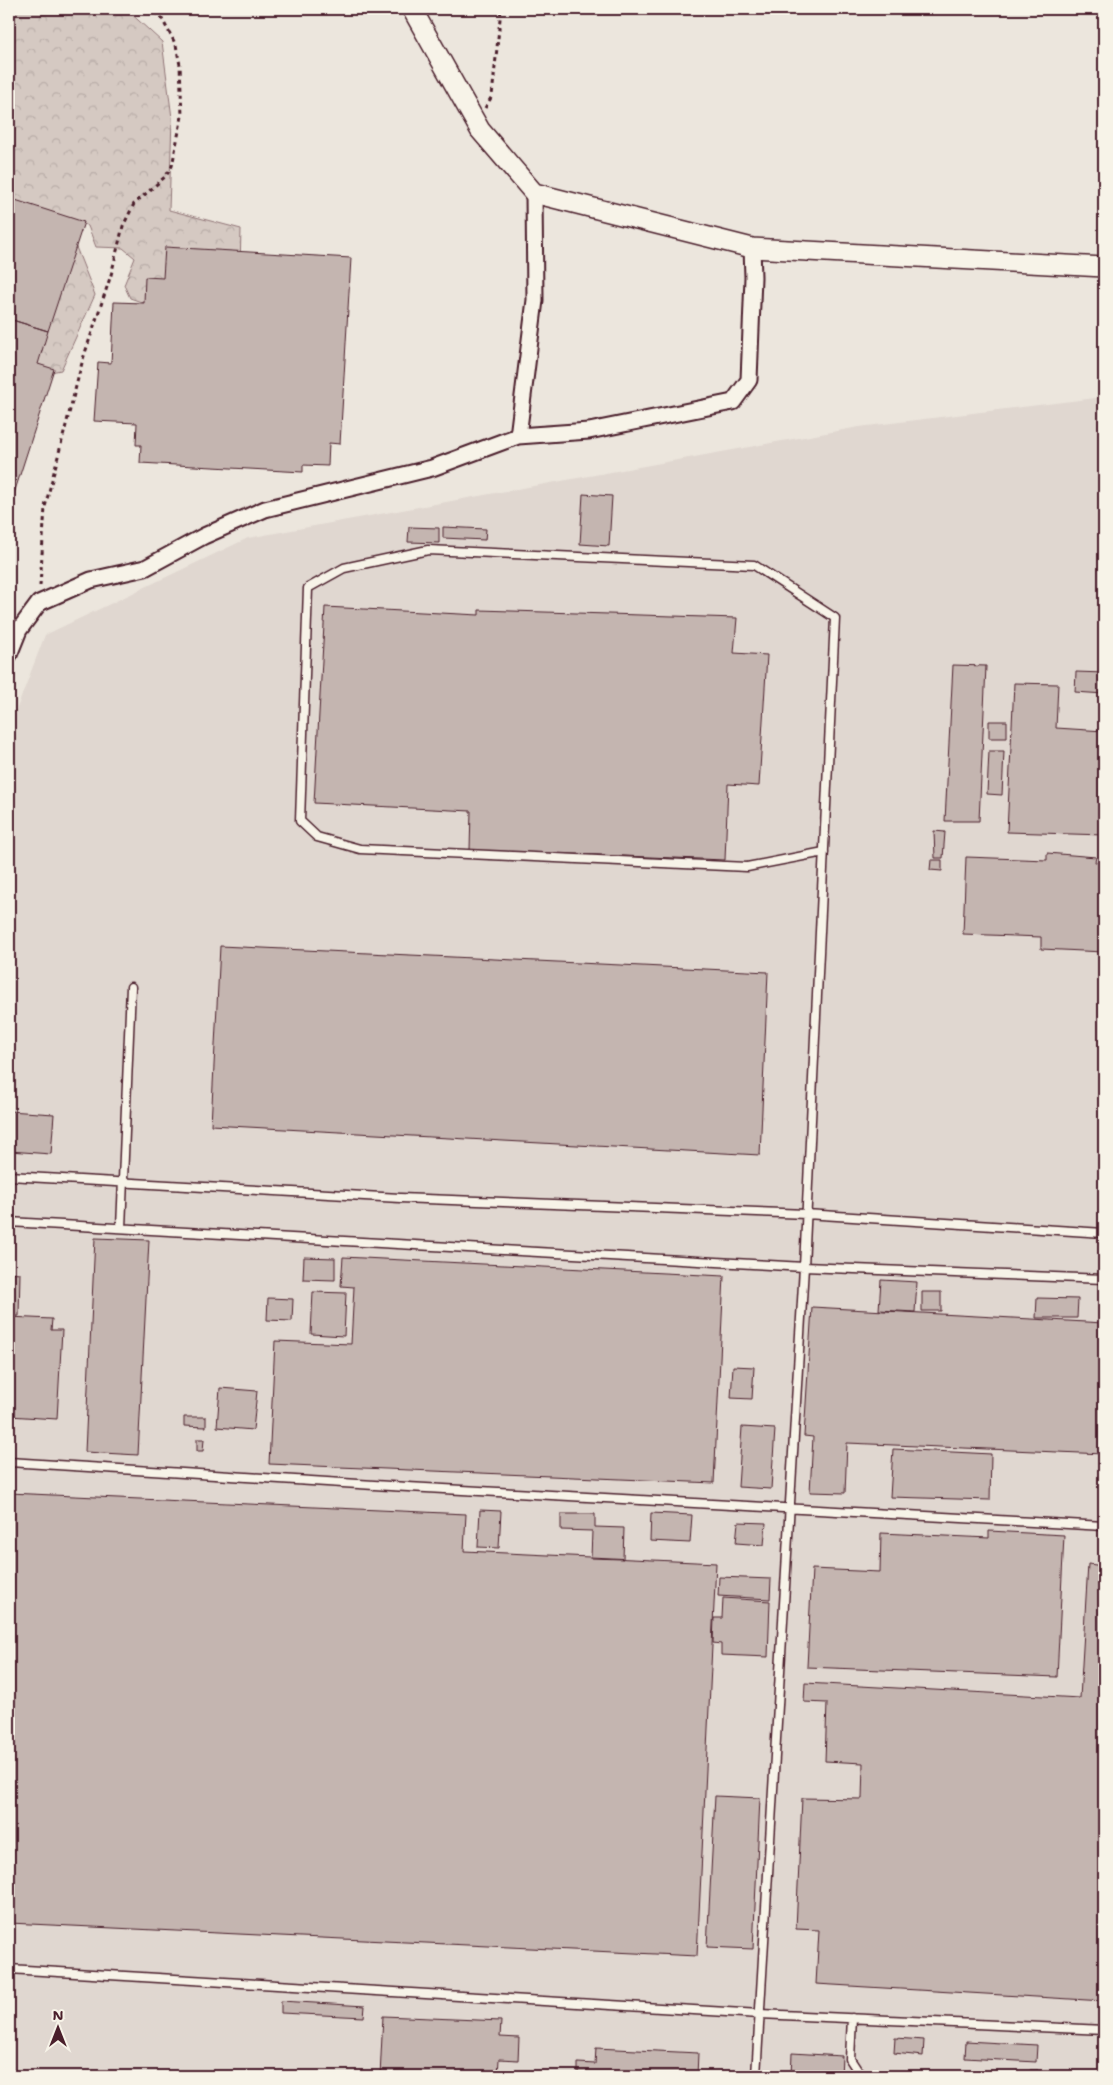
<svg xmlns="http://www.w3.org/2000/svg" width="1113" height="2085" font-family="'Shantell Sans',sans-serif">
  <style>
    .built { fill: #e0d7d0 }
    .forest { fill: url(#forest-crowns); stroke: #907476 }
    .building { fill: #c4b5b0; stroke: #4a1f2b }
    .lines { fill: none; stroke-linecap: round; stroke-linejoin: round }
    .service-casing { stroke: #4a1f2b; stroke-width: 11 }
    .minor-casing { stroke: #4a1f2b; stroke-width: 19 }
    .tertiary-casing { stroke: #4a1f2b; stroke-width: 22 }
    .path { stroke: #4a1f2b; stroke-width: 3; stroke-dasharray: 4 4; stroke-linecap: butt }
    .service { stroke: #f7f3e8; stroke-width: 8 }
    .minor { stroke: #f7f3e8; stroke-width: 15 }
    .tertiary { stroke: #f7f3e8; stroke-width: 19 }
  </style>
  <defs>
    <pattern id="forest-crowns" width="20" height="18" patternUnits="userSpaceOnUse" patternTransform="scale(1.25)"><rect width="20" height="18" fill="#d5c9c2"/><path d="M2 6a3 3 0 1 1 6 0M12 15a3 3 0 1 1 6 0" fill="none" stroke="#b8aca7"/></pattern>
  </defs>
  <rect width="100%" height="100%" fill="#ece6dd"/>
  <filter id="ink" filterUnits="userSpaceOnUse"><feTurbulence type="fractalNoise" baseFrequency=".02" numOctaves="2"/><feDisplacementMap in="SourceGraphic" scale="10" xChannelSelector="R" yChannelSelector="G"/><feConvolveMatrix kernelMatrix="1 2 1 2 8 2 1 2 1" color-interpolation-filters="sRGB"/></filter>
  <g filter="url(#ink)">
    <path class="built" d="M1104,397v1679h-1095v-1347l36,-94 203,-97 611,-111z"/>
    <path class="forest" d="M9,9h117l36,33 10,76 -3,92 72,19 -1,40 -96,34 -14,-5 -6,-13 11,-27 -12,-10 -27,-1 -8,-21 -12,-6 -6,12 25,63 -34,75 -52,10z"/>
    <path class="building" d="M9,198l75,24 -36,109 -39,-12z
      M165,247l186,11 -11,186 -11,-1 -1,23 -25,-1v7l-163,-9 1,-18h-5l1,-22 -43,-2 4,-59 13,1 3,-61 30,1 1,-26 18,1z
      M9,319l39,12 -10,33 16,5 -45,140z
      M583,494l29,2 -3,50 -29,-2z
      M409,527l30,1v15l-31,-1z
      M443,527l43,2 -1,11 -42,-2z
      M325,607l154,8v-5l258,8 -3,35 33,2 -8,131 -31,-2 -3,76 -255,-10 1,-39 -157,-8z
      M953,665l33,1 -7,155h-34z
      M1076,672l28,1v21l-29,-2z
      M1014,683l44,1 -2,44 48,3v104l-97,-3z
      M989,721h18v17h-18z
      M989,751h15l-2,44 -15,-1z
      M934,831l11,1 -2,26h-8z
      M1047,853l49,4 -1,5 9,1v89l-63,-3v-12l-78,-3 3,-77 81,3z
      M931,860h11v11l-12,-1z
      M220,946l548,26 -8,183 -549,-30z
      M9,1111l45,3 -3,40 -42,-3z
      M95,1238l54,2 -11,215 -53,-3z
      M304,1257l31,1v22l-32,-1z
      M343,1257l381,19 -10,207 -445,-19 6,-123 76,3 3,-57 -13,-1z
      M9,1272l11,1 -1,43h-10z
      M881,1280l36,2 -2,30 -36,-2z
      M313,1292l33,1 -2,43 -33,-2z
      M922,1292h19v19h-19z
      M268,1298l25,1 -1,22 -25,-1z
      M1037,1298l41,1 -1,19h-41z
      M812,1307l292,16v131l-257,-11 -2,50 -35,-1 3,-55 -9,-1z
      M9,1317l43,2 -1,11h11l-5,89 -48,-3z
      M733,1366l21,1 -2,32 -21,-1z
      M220,1388l37,3 -4,39 -36,-3z
      M184,1417h22v10l-22,-1z
      M742,1427l33,2 -4,60 -33,-2z
      M197,1439h7l-1,12h-6z
      M893,1449l98,5 -1,46 -100,-3z
      M9,1493l457,21 -2,37 252,12 -19,393 -688,-33z
      M480,1510l21,1 -2,37 -21,-1z
      M651,1513l41,2 -2,28 -40,-2z
      M561,1514h34v13l29,1 -1,31 -32,-1 1,-27 -31,-1z
      M738,1522l28,1 -2,22 -28,-2z
      M989,1531l75,4 -7,142 -250,-10 5,-98 68,3 1,-39 108,5z
      M1088,1564l16,2v435l-288,-17 3,-54 -23,-1 6,-131 60,1 1,-36 -38,-2 2,-58 -23,-1 1,-19 275,15z
      M719,1577l52,2 -1,20 -52,-3z
      M723,1598l47,3 -2,56 -47,-2v-11l-8,-1 1,-25h8z
      M715,1796l45,2 -7,151 -46,-2z
      M281,2001l84,5 -1,11 -83,-4z
      M383,2016l118,5 -1,16 19,1 -1,22 -19,-1 -1,17h-118z
      M895,2038l29,2 -1,16 -29,-3z
      M966,2041l71,4 -1,17 -71,-4z
      M596,2048l102,5 -1,23h-119v-13l17,1z
      M792,2053l50,3 -1,20h-50z
      M1030,2070h8v6h-8z"/>
    <g class="lines">
      <defs>
        <path id="service" d="M9,1176l391,22 406,16 298,19
          M9,1222l795,45 300,12
          M121,1228l10,-241
          M9,1462l381,24 714,40
          M9,1969l751,45 344,16
          M852,2018l-2,41 11,17
          M756,2076l48,-809 31,-649 -81,-53 -326,-15 -84,18 -36,20 -8,233 17,16 43,12 387,18 77,-15"/>
        <path id="minor" d="M518,436l17,-136 -1,-107
          M9,655l10,-25 20,-27 52,-23 54,-12 59,-32 61,-27 167,-41 86,-32 71,-5 144,-29 16,-22 4,-103 -1,-29"/>
        <path id="tertiary" d="M412,9l68,121 54,63 218,55 352,19"/>
      </defs>
      <use href="#service" class="service-casing"/>
      <use href="#minor" class="minor-casing"/>
      <use href="#tertiary" class="tertiary-casing"/>
      <path class="path" d="M485,108l7,-12 9,-87
        M40,586l5,-79 38,-148 28,-84 12,-49 11,-22 32,-28 6,-10 10,-50 -2,-51 -4,-20 -14,-26 -11,-10"/>
      <use href="#service" class="service"/>
      <use href="#minor" class="minor"/>
      <use href="#tertiary" class="tertiary"/>
    </g>
  </g>
  <rect width="1113" height="2085" fill="none" stroke="#f7f3e8" stroke-width="30"/>
  <rect x="15" y="15" width="1083" height="2055" fill="none" stroke="#4a1f2b" stroke-width="2" filter="url(#ink)"/>
  <g transform="translate(58 2028)" stroke="#f7f3e8" stroke-width="4" paint-order="stroke">
  <path d="M0-4L9 19L0 12L-9 19Z" fill="#4a1f2b"/>
  <text y="-8" font-size="14" font-weight="bold" text-anchor="middle" fill="#4a1f2b">N</text>
  </g>
</svg>
